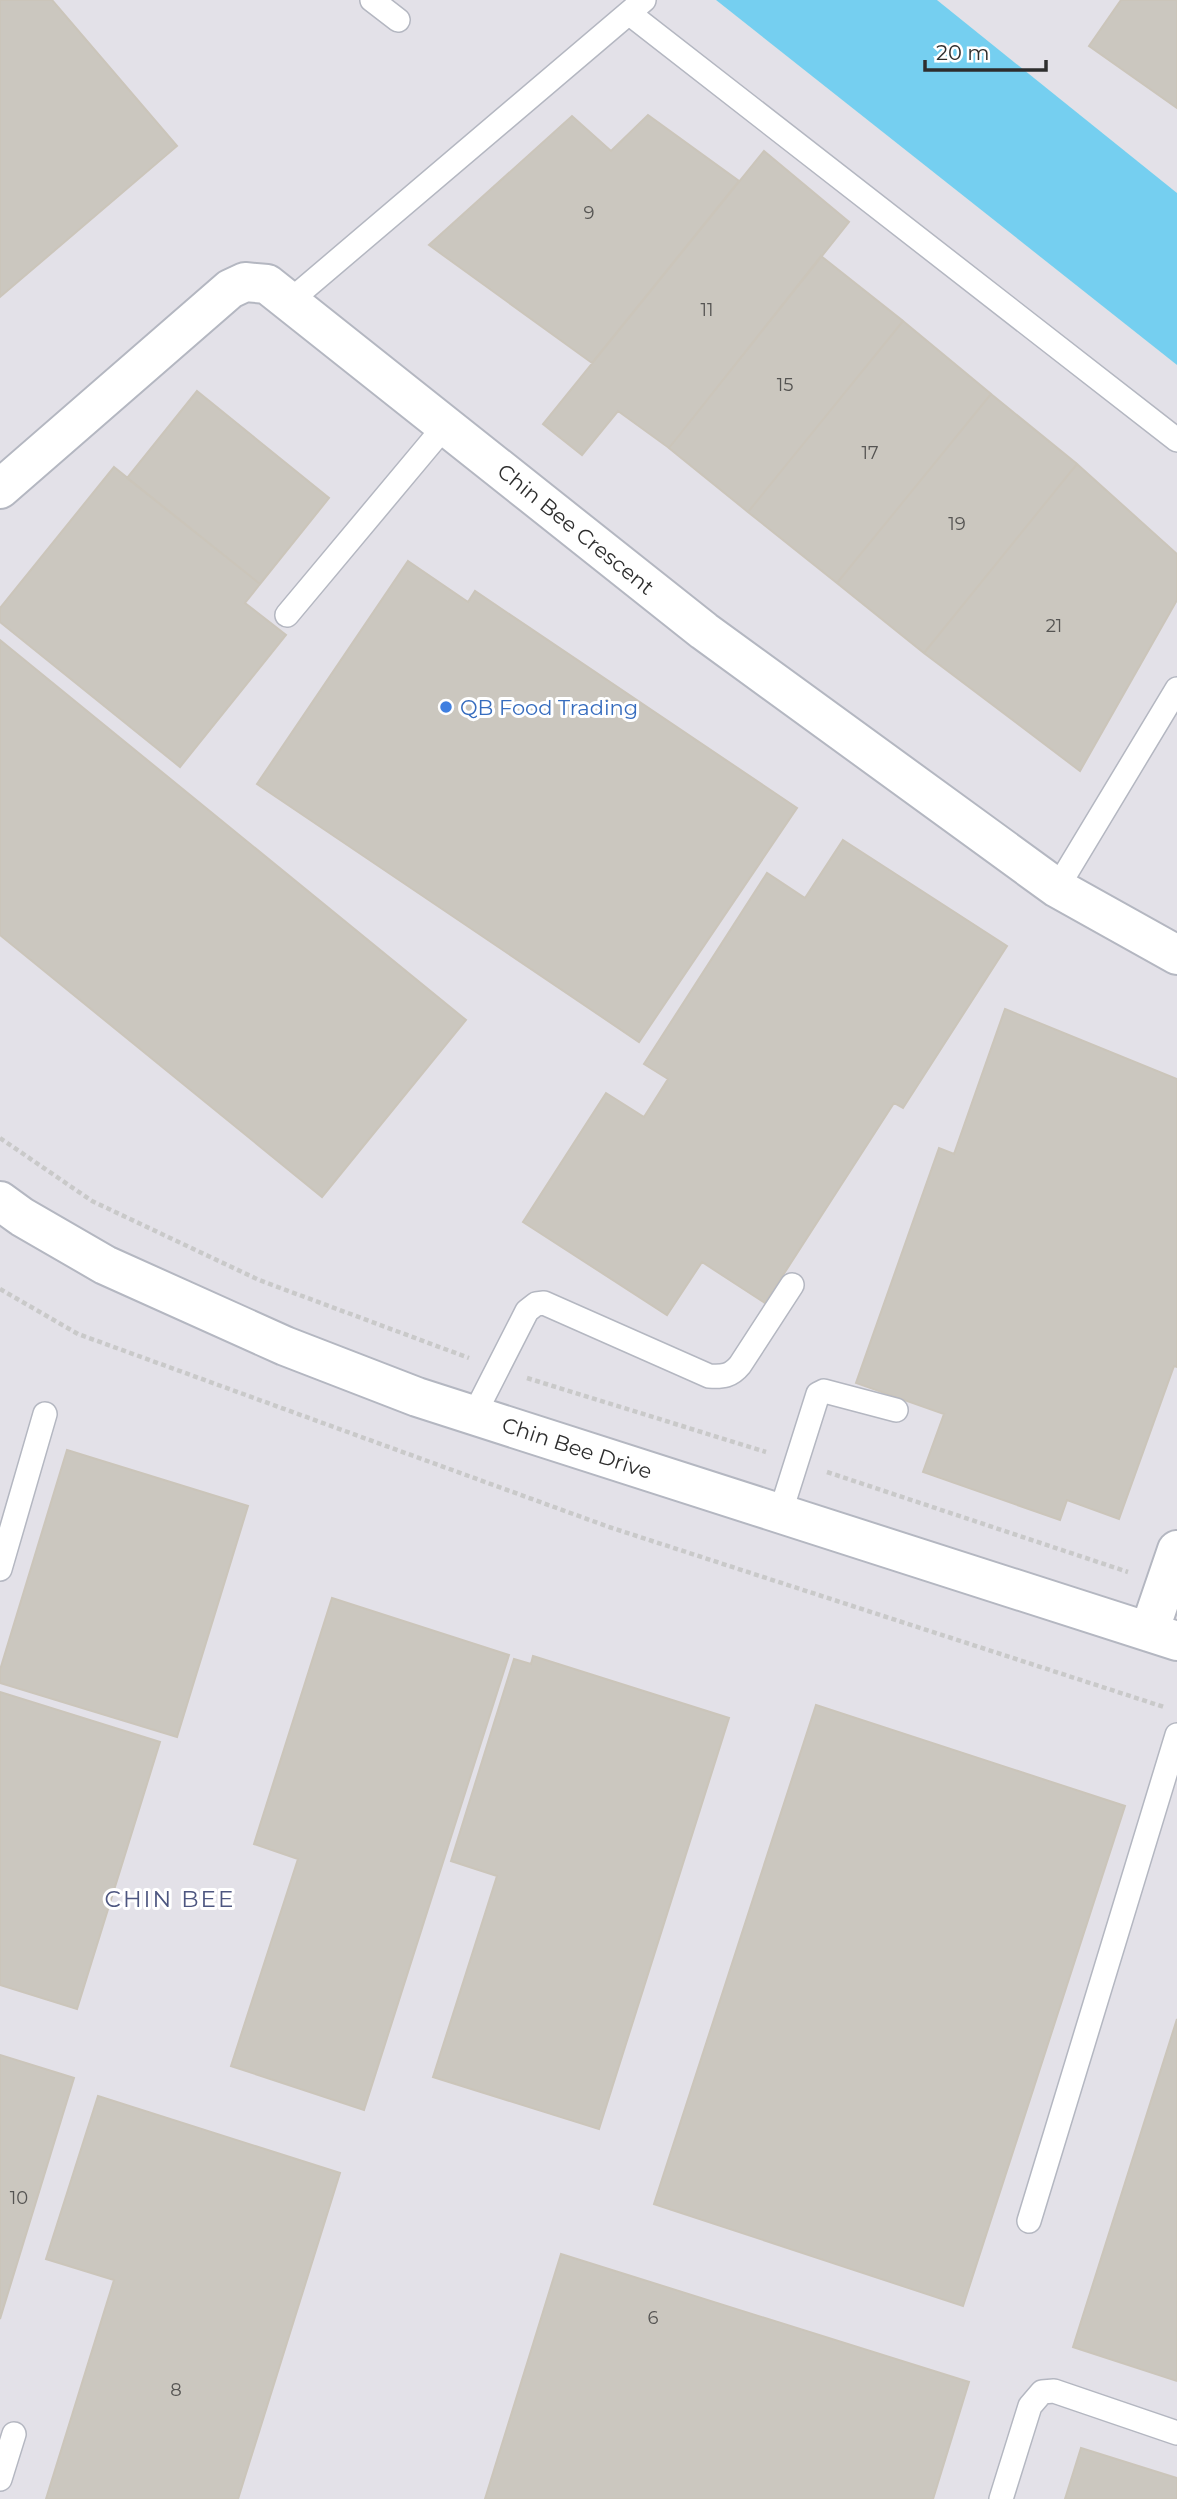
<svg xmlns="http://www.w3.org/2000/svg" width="1177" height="2499" font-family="Montserrat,sans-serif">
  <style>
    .industrial { fill: #e3e1e8 }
    .water { fill: #75cff0 }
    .building { fill: #cbc7bf; stroke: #cbc5ba; stroke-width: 2 }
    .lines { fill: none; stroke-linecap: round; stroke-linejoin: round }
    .service-casing { stroke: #b4b7c1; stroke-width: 26 }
    .minor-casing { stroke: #b4b7c1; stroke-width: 42 }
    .path { stroke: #c9c9c9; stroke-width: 4.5; stroke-dasharray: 5 3.5; stroke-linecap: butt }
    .service { stroke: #fff; stroke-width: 23 }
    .minor { stroke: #fff; stroke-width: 38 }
    .shop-dot { fill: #3f7fe0; stroke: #fff; stroke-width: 2.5 }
    .labels { text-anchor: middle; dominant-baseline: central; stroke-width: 6; stroke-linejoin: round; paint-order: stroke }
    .number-label { font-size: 18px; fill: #555452 }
    .street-label { font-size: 21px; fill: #2e2e2e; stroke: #fff }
    .shop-label { font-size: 21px; fill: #366cbe; stroke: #fff; text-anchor: start }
    .neighbourhood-label { font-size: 23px; letter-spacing: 2px; fill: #4d5680; stroke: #fff }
  </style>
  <rect width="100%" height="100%" fill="#efe9e1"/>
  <path class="industrial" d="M0,0h716l461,365v2134h-1177z
    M937,0h240v193z"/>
  <path class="water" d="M716,0h221l240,193v172z"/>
  <path class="building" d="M0,0h52l125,146 -177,151z
    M1121,0h56v108l-88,-62z
    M648,115l91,66 -147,182 -163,-118 143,-129 39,35z
    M764,151l85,71 -180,226 -51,-37 -36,44 -39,-31z
    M821,256l82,65 -155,191 -79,-64z
    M903,321l88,73 -154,189 -89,-71z
    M197,391l132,107 -69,86 -133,-106z
    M991,394l86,70 -153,189 -87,-70z
    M1077,464l100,90v46l-97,171 -156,-118z
    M114,467l146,117 -15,19 41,32 -106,132 -180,-145v-14z
    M408,561l60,41 7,-11 322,217 -158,234 -382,-258z
    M0,640l466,380 -144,177 -322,-262z
    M843,840l164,106 -104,162 -9,-5 -129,200 -63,-41 -35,53 -144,-93 83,-129 38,24 24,-38 -24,-15 123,-191 38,25z
    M1005,1009l172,70v288l-3,-1 -55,153 -52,-19 -7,20 -137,-48 21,-58 -88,-31 83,-235 15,6z
    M67,1450l181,56 -71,231 -177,-54v-13z
    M332,1598l177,57 -145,455 -133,-44 67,-207 -44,-15z
    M533,1656l196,62 -130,411 -166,-52 64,-201 -46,-15 63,-202 17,5z
    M0,1692l160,50 -83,267 -77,-24z
    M816,1705l309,101 -162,500 -309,-102z
    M1177,2019v362l-104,-34z
    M0,2055l74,23 -74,241z
    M98,2096l242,77 -102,326h-192l68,-219 -68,-21z
    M561,2254l408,128 -36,117h-448z
    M1081,2448l96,30v21h-112z"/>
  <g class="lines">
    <defs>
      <path id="service" d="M372,0l26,20
        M630,14l547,426
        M291,300l353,-300
        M287,615l158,-189
        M1057,888l120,-199
        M474,1415l53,-104 9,-7 8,-1 165,73c14,1 22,0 31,-11l52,-80
        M780,1514l38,-120 6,-3 72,19
        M0,1569l45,-155
        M1029,2221l148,-486
        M0,2479l14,-45
        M1001,2499l29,-93 12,-14 12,-1 123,42"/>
      <path id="minor" d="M0,489l230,-200 15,-7 22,2 437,347 353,257 120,67
        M0,1201l22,16 83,48 180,81 132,51 760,244
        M1149,1632l28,-82"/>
    </defs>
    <use href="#service" class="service-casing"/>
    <use href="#minor" class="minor-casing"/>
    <path class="path" d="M0,1138l92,63 167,79 210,78
      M0,1289l78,45 531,193 555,180
      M527,1378l239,74
      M827,1472l301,100"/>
    <use href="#service" class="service"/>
    <use href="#minor" class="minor"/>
  </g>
  <circle class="shop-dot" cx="446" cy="707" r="7"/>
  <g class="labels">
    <g class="number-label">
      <text x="589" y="213">9</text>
      <text x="707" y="310">11</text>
      <text x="785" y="385">15</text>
      <text x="870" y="453">17</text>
      <text x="957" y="524">19</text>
      <text x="1054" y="626">21</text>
      <text x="19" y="2198">10</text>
      <text x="653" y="2318">6</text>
      <text x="176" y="2390">8</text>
    </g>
    <g class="street-label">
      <text transform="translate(576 529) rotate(39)">Chin Bee Crescent</text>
      <text transform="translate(577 1448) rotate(18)">Chin Bee Drive</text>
    </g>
    <g class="shop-label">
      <text x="460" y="707">QB Food Trading</text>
    </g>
    <g class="neighbourhood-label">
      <text x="170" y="1899">CHIN BEE</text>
    </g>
  </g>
  <path d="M925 60v10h121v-10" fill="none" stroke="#2e2e2e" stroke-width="3.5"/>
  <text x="936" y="60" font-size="21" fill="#2e2e2e" stroke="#ffffff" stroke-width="5" paint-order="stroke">20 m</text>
</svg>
